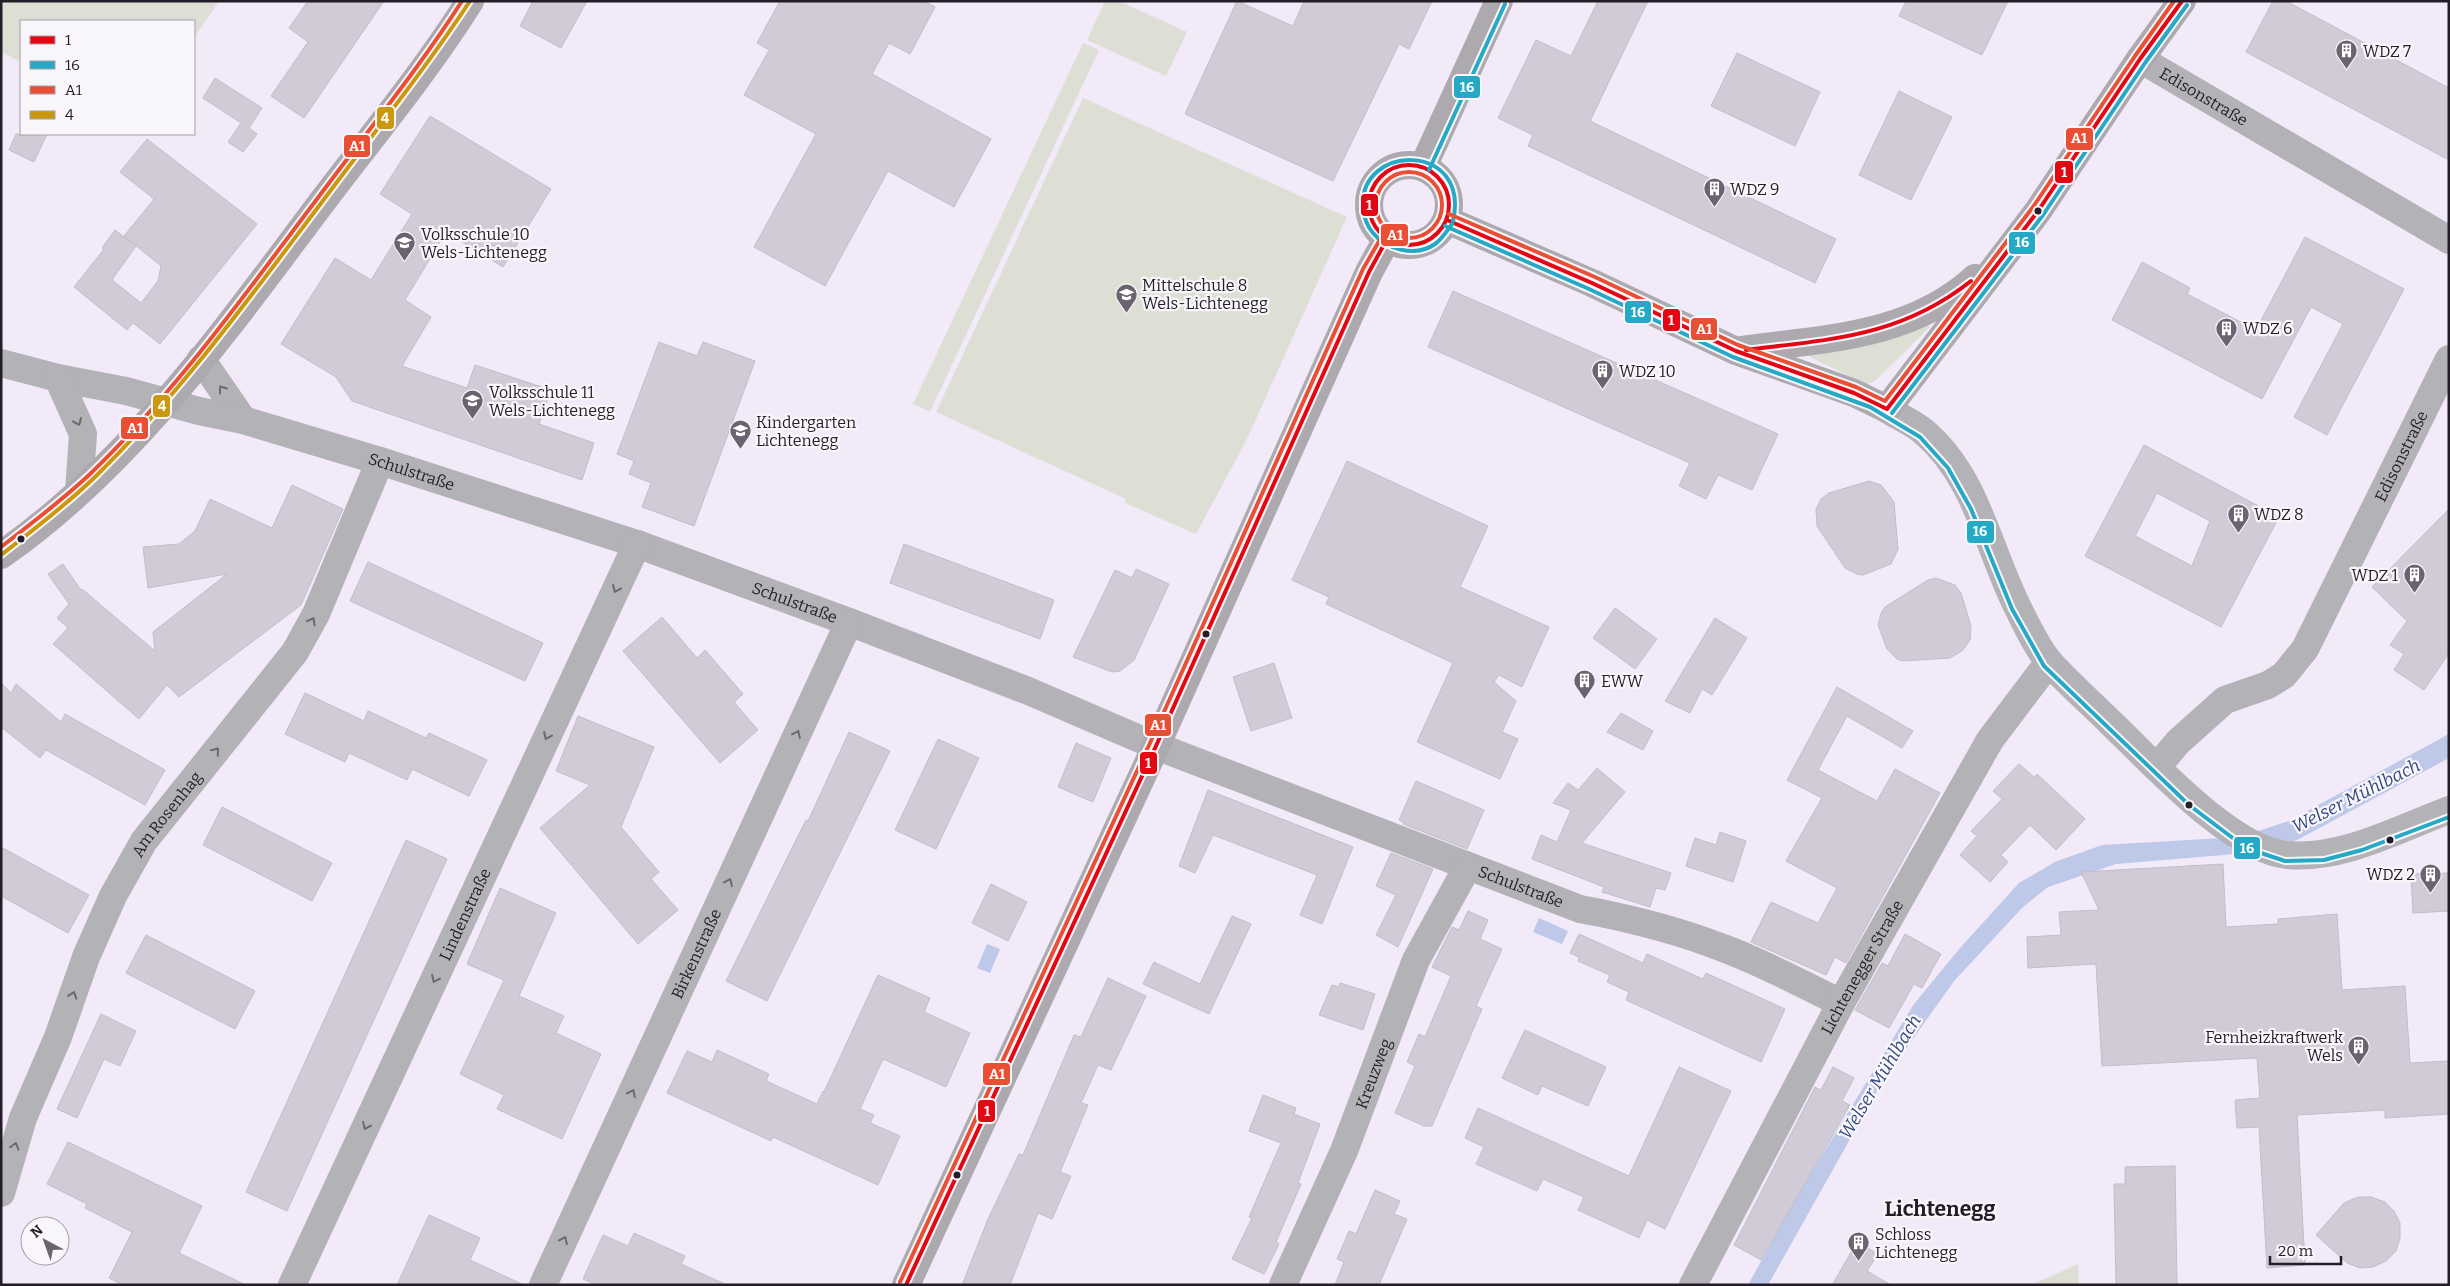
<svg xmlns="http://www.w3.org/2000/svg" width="2450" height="1286" font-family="Bitter,serif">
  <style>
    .green { fill: #dddfd5 }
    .water { fill: #bec8e8 }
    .building { fill: #d1cbd7; stroke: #c3bcc9; fill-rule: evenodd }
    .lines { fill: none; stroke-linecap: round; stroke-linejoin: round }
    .minor { stroke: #b3b2b6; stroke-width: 28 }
    .major { stroke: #acaaaf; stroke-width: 28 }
    .bus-1-casing { stroke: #f9f6fb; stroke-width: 8 }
    .bus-2-casing { stroke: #f9f6fb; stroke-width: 8 }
    .bus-3-casing { stroke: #f9f6fb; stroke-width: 8 }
    .bus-4-casing { stroke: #f9f6fb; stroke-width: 8 }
    .bus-1 { stroke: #e30613; stroke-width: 4 }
    .bus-2 { stroke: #25a9c5; stroke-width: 4 }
    .bus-3 { stroke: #e94f35; stroke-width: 4 }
    .bus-4 { stroke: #c9980e; stroke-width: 4 }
    .oneway { stroke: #6b686e }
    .bus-dot { fill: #231d27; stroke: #f9f6fb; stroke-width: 2 }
    .labels { text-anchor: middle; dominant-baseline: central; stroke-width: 4.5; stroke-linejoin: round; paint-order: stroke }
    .poi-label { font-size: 16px; fill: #231d27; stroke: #f9f6fb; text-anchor: start }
    .street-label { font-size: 16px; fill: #231d27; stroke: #f9f6fb }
    .water-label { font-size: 18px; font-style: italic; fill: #344a7b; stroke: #f9f6fb }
    .district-label { font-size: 21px; font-weight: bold; fill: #231d27; stroke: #f9f6fb }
    .line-badge { stroke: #f9f6fb; stroke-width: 2 }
    .badge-label { font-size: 14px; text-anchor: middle; font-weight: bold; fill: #fff }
  </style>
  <rect width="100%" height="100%" fill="#f2e9f9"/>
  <path class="green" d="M1,1h218l-25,37v-17h-173v41l-20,-10z
    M1105,1h14l68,31 -21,44 -79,-36z
    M1083,43l16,7 -169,362 -17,-8z
    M1083,98l264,119 -100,222 -51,95 -71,-31 1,-4 -190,-87z
    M1926,323l4,4 -54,53 -9,5 -57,-28 3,-4 49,-6 24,-6z
    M2078,1264l1,21h-48z"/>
  <path class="water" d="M2449,734v24l-150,81 -28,12 -155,13 -68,23 -25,20 -69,74 -73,103 -113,201h-20l48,-87 118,-194 46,-56 59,-65 36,-21 47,-17 138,-8 49,-16z
    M1539,918l29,13 -6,13 -29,-12z
    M987,944l13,5 -10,24 -13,-5z"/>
  <path class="building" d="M308,1h76l-80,117 -33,-22 37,-54 -19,-14z
    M533,1h54l-26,47 -41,-22z
    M780,1h144l11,6 -25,47 -21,-11 -17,31 119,65 -37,68 -66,-36 -63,115 -71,-39 62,-113 -72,-39 25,-45 -12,-7z
    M1237,1l56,25 11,-25h128l-23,48 -10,-5 -66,137 -148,-67z
    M1598,1h50l-58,120 246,118 -21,44 -287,-137 5,-11 -35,-17 38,-78 35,16z
    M1906,1h102l-26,54 -83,-39z
    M2273,1h13l163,87v72l-203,-108z
    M1737,53l83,39 -25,54 -84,-40z
    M215,78l47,30 -13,20 8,6 -14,18 -15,-10 13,-19 -38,-25z
    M1899,91l53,26 -41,83 -52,-25z
    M430,116l121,73 -48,78 -57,-35 -41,68 26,17 -29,49 65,22 8,-23 76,25 -12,34 55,19 -12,37 -230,-79 -16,-24 -55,-33 54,-86 36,22 41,-66 -32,-20z
    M16,134h31l-13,28 -25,-12z
    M147,139l110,85 -97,120 -27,-21 -6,7 -53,-43 30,-38 -2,-1 13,-18 21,16 -24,34 29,23 17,-22 3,-15 -37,-30 30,-37 -34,-27z
    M2305,237l99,52 -77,146 -33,-18 49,-93 -32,-17 -49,92 -150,-79 30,-58 48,26 -3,6 69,36z
    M1453,291l325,143 -26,56 -34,-15 -12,24 -27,-13 11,-23 -262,-116z
    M659,342l38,14 6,-14 52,19 -61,165 -52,-19 9,-24 -22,-9 5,-13 -17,-7z
    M2144,445l135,72 -58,110 -136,-71zM2157,493l53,28 -18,45 -57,-30z
    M1347,461l141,65 -28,61 89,40 -27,60 -23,-12 -5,7 22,19 -14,31 16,7 -18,40 -83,-37 36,-79 -127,-59 3,-7 -37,-17z
    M1869,481l12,4 13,17 4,47 -7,15 -28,11 -6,-1 -12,-6 -28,-42 -1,-17 5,-10 8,-6z
    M292,485l51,24 -42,96 -122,92 -12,-12 -28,34 -86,-75 15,-16 -11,-10 12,-14 -21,-30 15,-10 18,26 1,-1 73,62 -2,-19 74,-58 -79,14 -5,-41 36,-3 16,-13 15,-32 62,29z
    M2449,509v144l-25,37 -30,-20 10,-16 -14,-9 17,-24 -35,-34z
    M904,544l150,56 -14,39 -150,-56z
    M368,562l175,81 -18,38 -175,-80z
    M1136,569l33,15 -35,76 -14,11 -8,1 -39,-15 42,-87 17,8z
    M1936,578l19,7 6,8 10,33 -1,14 -8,11 -12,7 -47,3 -6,-2 -10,-10 -9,-24 3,-12 4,-6 43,-27z
    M1615,608l42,31 -22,30 -42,-31z
    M662,617l35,41 8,-8 38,44 -9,8 24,28 -38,33 -97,-112z
    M1715,618l32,20 -35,57 -10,-6 -12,24 -25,-12z
    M1274,663l18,55 -41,13 -18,-54z
    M1,683l10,10 5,-9 45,38 4,-8 100,56 -20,35 -99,-55 -6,8 -39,-31z
    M1837,687l76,44 -11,17 -55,-32 -29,54 59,31 18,-32 45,24 -94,170 -11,-6 -9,18 -75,-33 20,-40 47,21 19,-35 -51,-27 36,-63 -35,-18z
    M305,693l59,28 4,-10 58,27 3,-5 58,27 -18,36 -57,-27 -5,11 -58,-27 -4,9 -60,-28z
    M1621,713l32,18 -10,19 -36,-18z
    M578,716l76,31 -33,80 38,45 -8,7 27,31 -40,34 -98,-116 50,-43 -34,-14z
    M849,732l41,19 -123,250 -41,-20 80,-161 2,1z
    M938,739l41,19 -43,91 -41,-19z
    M1076,743l35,15 -18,44 -35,-15z
    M2019,764l15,13 3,-3 48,45 -29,31 -26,-25 -29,30 7,7 -18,20 -30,-27 17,-19 -6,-5 31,-32 -9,-8z
    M1597,768l28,24 -43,51 89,30 -6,17 -9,-2 -6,19 -48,-15 2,-5 -72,-28 9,-24 16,7 14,-32 -18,-7 15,-20 10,7z
    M1416,781l68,29 -17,39 -64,-25 1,-2 -5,-2z
    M1208,790l145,57 -31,77 -22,-9 17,-40 -104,-40 -18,38 -16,-7z
    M222,807l110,56 -20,38 -109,-56z
    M1720,832l26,9 -13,41 -47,-16 9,-28 21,7z
    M406,840l41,19 -160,352 -41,-19z
    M1,847l88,48 -21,38 -67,-37z
    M1391,853l42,16 -35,78 -22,-12 20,-40 -20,-9z
    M2223,864l3,63 52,-3v-5l59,-5 5,76 63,-4 5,77 39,-2v53l-64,4v-8l-88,5 8,150 -38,3 -8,-141 -22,1 -2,-28 25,-2 -3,-40 -155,8 -6,-102 -68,4 -1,-31 34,-2 -2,-23 40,-2 -18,-38z
    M2449,873v38l-36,2 -2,-39z
    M991,884l36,18 -19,39 -36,-18z
    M500,888l56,25 -37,83 45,20 -8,17 45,21 -39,85 -65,-30 7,-14 -44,-21 44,-94 -37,-16z
    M1468,911l20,9 -8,19 22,10 -26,57 6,3 -50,117h-8l-29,-13 20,-47 -8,-4 12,-28 6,3 26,-61 -19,-9 20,-40 7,3z
    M1232,916l19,8 -42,90 -66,-30 11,-22 46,22z
    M1579,934l64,29 4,-9 56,25 3,-6 79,36 -24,53 -135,-62 3,-8 -22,-10 3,-7 -32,-14 1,-4 -9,-4z
    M1905,934l36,20 -19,34 -8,-4 -25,44 -34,-18 27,-47 6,3z
    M146,935l109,56 -20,38 -109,-56z
    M878,975l52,23 -6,14 46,21 -24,54 -63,-28 -23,50 14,6 -4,8 30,13 -22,49 -105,-48 -2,4 -104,-48 20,-42 25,11 5,-12 52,24 -3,7 51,23 6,-13 1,1z
    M1108,978l38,18 -35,74 -13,-5 -17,38 7,2 -28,67 11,4 -19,43 -14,-6 -28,72h-48l26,-66 31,-65 4,1 51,-120 7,2z
    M1340,983l35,11 -12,36 -44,-15 13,-30 7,2z
    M101,1014l35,17 -16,35 -16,-7 -27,59 -20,-9z
    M1525,1030l81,37 -18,39 -46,-20 -4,9 -36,-17z
    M1679,1067l52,24 -66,138 -18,-9 -8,18 -61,-28 6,-13 -41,-18 -6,12 -61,-27 8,-17 -19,-9 13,-30 151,68z
    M1833,1067l21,11 -12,23 8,4 -89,155 -27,-15 81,-158 6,3z
    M1263,1095l33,13 -2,6 26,10 -22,59 3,1 -25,58 3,2 -15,30 -32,-15 20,-41 -3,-1 32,-74 -32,-12z
    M68,1142l134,64 -23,47 67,32h-123l-14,-7 23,-46 -47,-24 2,-4 -40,-20z
    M2175,1166l2,119h-61l-2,-101h11v-17z
    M1375,1190l25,11 -6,13 13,5 -28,66h-44l9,-23 -7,-3 12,-28 7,3z
    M2358,1197h13l14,5 9,9 6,12v15l-4,13 -10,10 -13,6 -13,1 -13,-5 -31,-28 28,-32z
    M429,1215l51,23 -10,22 54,25h-127z
    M634,1233l51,23 -4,8 46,21h-130l-14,-6 20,-44 25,11z
    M1857,1242l21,12 -11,17 24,14h-59z"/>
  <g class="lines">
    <g class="minor">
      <path id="s1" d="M2140,59l309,181"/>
      <path d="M201,359l42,61"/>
      <path id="s2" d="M1,363l57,15 68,13 73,20 44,9 137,41 257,83 212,78 177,68 130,56 424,163c49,9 97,21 143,39 41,15 79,36 118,55"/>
      <path d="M58,378l25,56 -4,58"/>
      <path d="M1887,409c12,8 27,14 37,23 53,45 64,117 94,176 9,18 19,40 32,55 19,21 42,41 62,61 40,38 119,126 175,131 55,5 111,-26 162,-45"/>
      <path id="s3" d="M2157,767l21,-25 47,-42 43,-15 16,-10 21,-26 144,-290"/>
      <path id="s4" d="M1,1193l22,-75 35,-81 28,-80 27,-61 31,-55 151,-189 21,-38 64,-153"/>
      <path id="s5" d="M292,1285l345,-741"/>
      <path id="s6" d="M543,1285l306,-663"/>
      <path id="s7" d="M1283,1285l61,-134 72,-191 52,-94"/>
      <path id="s8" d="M1693,1285l148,-282 149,-263 59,-78"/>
    </g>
    <path class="major" d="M1369 205a40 40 0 1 1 80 0a40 40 0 1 1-80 0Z
      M1423,167l76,-166
      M1447,220l145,63 144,68 118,42 33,16 151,-198 102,-152 42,-58
      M1741,350c81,-11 170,-13 234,-72
      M1,555c131,-91 226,-227 321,-353 50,-66 104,-131 148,-201
      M906,1285l250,-539 213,-474 18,-33"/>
    <defs>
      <path id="bus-1" d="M1369 205a40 40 0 1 1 80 0a40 40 0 1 1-80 0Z
        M1447,220l145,63 144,68 118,42 33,16 151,-198 102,-152 42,-58
        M1746,350c86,-11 154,-13 225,-69
        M906,1285l250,-539 213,-474 18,-33"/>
      <path id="bus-2" d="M1429,170l76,-166
        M1452,224c-5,7 -10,15 -17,20 -20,14 -49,5 -62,-11 -6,-7 -9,-16 -10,-25 -5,-65 108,-67 90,13
        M1445,226l144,63 144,68 137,50 50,30 28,31 23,41 41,100 32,57 145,139 57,43 39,13 39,-1 38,-10 87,-33
        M1892,413l151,-198 102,-152 42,-58"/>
      <path id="bus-3" d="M1376 205a33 33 0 1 1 66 0a33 33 0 1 1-66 0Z
        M1449,214l146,63 143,68 118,42 29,14 148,-194 102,-151 39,-55
        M1,547c30,-23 60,-46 88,-72 86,-82 156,-181 228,-276 49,-66 101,-129 145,-198
        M900,1282l250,-539 213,-474 19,-33"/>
      <path id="bus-4" d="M1,555c32,-25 64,-49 93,-77 86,-84 156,-181 228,-276 50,-67 102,-131 148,-201"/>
    </defs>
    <use href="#bus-1" class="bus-1-casing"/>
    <use href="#bus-2" class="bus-2-casing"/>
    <use href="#bus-3" class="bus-3-casing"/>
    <use href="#bus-4" class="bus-4-casing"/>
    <use href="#bus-1" class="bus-1"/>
    <use href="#bus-2" class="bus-2"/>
    <use href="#bus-3" class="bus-3"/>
    <use href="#bus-4" class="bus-4"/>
  </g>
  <defs><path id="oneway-chevron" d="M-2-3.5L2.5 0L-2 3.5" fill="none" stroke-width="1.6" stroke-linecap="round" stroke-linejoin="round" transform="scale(1.25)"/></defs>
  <g class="oneway">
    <use href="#oneway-chevron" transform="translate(222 389) rotate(-125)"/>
    <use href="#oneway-chevron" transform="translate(78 422) rotate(66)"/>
    <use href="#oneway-chevron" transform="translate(616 589) rotate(115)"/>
    <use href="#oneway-chevron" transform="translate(312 621) rotate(-61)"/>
    <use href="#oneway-chevron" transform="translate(797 734) rotate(-65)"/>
    <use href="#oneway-chevron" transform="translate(547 736) rotate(115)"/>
    <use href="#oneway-chevron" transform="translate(216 751) rotate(-51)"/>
    <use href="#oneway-chevron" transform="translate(729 882) rotate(-65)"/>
    <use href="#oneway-chevron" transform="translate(435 979) rotate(115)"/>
    <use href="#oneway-chevron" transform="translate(73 995) rotate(-71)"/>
    <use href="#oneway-chevron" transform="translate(632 1093) rotate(-65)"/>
    <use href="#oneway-chevron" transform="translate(366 1126) rotate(115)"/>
    <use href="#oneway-chevron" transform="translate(15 1146) rotate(-74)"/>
    <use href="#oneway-chevron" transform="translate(564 1240) rotate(-65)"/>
  </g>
  <defs>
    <symbol id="building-pin" viewBox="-11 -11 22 30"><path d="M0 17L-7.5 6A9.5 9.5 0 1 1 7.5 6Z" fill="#6b6470" stroke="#f9f6fb"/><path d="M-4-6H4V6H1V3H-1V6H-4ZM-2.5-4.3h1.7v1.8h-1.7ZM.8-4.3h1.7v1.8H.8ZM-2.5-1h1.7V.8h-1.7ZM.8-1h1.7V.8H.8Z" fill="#fff"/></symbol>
    <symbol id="school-pin" viewBox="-11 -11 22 30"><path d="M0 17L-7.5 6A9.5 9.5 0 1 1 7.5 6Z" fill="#6b6470" stroke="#f9f6fb"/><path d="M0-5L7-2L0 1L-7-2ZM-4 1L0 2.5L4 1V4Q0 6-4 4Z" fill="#fff"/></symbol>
  </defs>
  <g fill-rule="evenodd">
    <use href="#building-pin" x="2334" y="38" width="25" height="34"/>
    <use href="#building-pin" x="1702" y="176" width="25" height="34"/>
    <use href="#school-pin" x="392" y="230" width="25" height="34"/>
    <use href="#school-pin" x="1114" y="282" width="25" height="34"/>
    <use href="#building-pin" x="2214" y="316" width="25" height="34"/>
    <use href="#building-pin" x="1590" y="358" width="25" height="34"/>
    <use href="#school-pin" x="460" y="388" width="25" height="34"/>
    <use href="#school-pin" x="728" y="418" width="25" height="34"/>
    <use href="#building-pin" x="2226" y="502" width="25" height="34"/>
    <use href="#building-pin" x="2402" y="562" width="25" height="34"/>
    <use href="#building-pin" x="1572" y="668" width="25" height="34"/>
    <use href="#building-pin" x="2418" y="862" width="25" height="34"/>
    <use href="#building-pin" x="2346" y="1034" width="25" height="34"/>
    <use href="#building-pin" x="1846" y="1230" width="25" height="34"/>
  </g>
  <g class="bus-dot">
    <circle cx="2038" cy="211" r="4.5"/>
    <circle cx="21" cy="539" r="4.5"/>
    <circle cx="1206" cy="634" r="4.5"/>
    <circle cx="2189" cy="805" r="4.5"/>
    <circle cx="2390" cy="840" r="4.5"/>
    <circle cx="957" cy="1175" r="4.5"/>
  </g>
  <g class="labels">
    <g class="poi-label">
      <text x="2363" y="51">WDZ 7</text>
      <text x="1730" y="189">WDZ 9</text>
      <text x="421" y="234">Volksschule 10<tspan x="421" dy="18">Wels-Lichtenegg</tspan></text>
      <text x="1142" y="285">Mittelschule 8<tspan x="1142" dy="18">Wels-Lichtenegg</tspan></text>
      <text x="2243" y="328">WDZ 6</text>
      <text x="1619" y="371">WDZ 10</text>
      <text x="489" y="392">Volksschule 11<tspan x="489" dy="18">Wels-Lichtenegg</tspan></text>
      <text x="756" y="422">Kindergarten<tspan x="756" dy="18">Lichtenegg</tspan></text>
      <text x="2254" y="514">WDZ 8</text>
      <text x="2398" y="575" text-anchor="end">WDZ 1</text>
      <text x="1601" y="681">EWW</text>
      <text x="2415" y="874" text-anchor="end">WDZ 2</text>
      <text x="2343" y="1037" text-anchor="end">Fernheizkraftwerk<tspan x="2343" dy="18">Wels</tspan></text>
      <text x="1875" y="1234">Schloss<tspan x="1875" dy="18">Lichtenegg</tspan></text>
    </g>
    <g class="street-label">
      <text stroke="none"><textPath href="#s1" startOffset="74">Edisonstraße</textPath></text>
      <text stroke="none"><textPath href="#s3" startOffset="409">Edisonstraße</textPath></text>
      <text stroke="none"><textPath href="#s2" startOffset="425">Schulstraße</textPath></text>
      <text stroke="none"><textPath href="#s2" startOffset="830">Schulstraße</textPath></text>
      <text stroke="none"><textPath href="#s4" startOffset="416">Am Rosenhag</textPath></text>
      <text stroke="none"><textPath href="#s2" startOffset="1610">Schulstraße</textPath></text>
      <text stroke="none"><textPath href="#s5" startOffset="409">Lindenstraße</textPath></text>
      <text stroke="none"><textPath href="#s6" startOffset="365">Birkenstraße</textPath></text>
      <text stroke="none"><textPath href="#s8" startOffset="360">Lichtenegger Straße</textPath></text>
      <text stroke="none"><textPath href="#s7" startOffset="230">Kreuzweg</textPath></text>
    </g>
    <g class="water-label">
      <text transform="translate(2356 796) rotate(-27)">Welser Mühlbach</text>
      <text transform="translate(1880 1077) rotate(-59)">Welser Mühlbach</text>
    </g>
    <g class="district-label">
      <text x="1940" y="1209">Lichtenegg</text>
    </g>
  </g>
  <g class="line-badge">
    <rect x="1453" y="75" width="28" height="24" rx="5" fill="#25a9c5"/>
    <rect x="376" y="106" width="19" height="24" rx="5" fill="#c9980e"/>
    <rect x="2065" y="127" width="29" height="24" rx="5" fill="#e94f35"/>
    <rect x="343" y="134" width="28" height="24" rx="5" fill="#e94f35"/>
    <rect x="2054" y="160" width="20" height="24" rx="5" fill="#e30613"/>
    <rect x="1360" y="193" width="19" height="24" rx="5" fill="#e30613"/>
    <rect x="1380" y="223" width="29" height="24" rx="5" fill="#e94f35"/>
    <rect x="2008" y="231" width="28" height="24" rx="5" fill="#25a9c5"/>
    <rect x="1624" y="300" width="28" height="24" rx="5" fill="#25a9c5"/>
    <rect x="1662" y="308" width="19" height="24" rx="5" fill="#e30613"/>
    <rect x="1690" y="317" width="28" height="24" rx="5" fill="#e94f35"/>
    <rect x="152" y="394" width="19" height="24" rx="5" fill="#c9980e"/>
    <rect x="120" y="416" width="29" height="24" rx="5" fill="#e94f35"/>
    <rect x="1966" y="520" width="29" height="24" rx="5" fill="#25a9c5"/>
    <rect x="1144" y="713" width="28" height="24" rx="5" fill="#e94f35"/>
    <rect x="1139" y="751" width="19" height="24" rx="5" fill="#e30613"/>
    <rect x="2233" y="836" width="28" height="24" rx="5" fill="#25a9c5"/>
    <rect x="982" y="1062" width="29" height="24" rx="5" fill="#e94f35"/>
    <rect x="977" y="1099" width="19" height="24" rx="5" fill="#e30613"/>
  </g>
  <g class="badge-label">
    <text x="1467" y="92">16</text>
    <text x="385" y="123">4</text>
    <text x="2079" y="143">A1</text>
    <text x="357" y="151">A1</text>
    <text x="2064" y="177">1</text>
    <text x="1369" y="210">1</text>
    <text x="1395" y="240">A1</text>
    <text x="2022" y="247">16</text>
    <text x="1638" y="317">16</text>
    <text x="1671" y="325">1</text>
    <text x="1704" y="334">A1</text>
    <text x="162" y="411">4</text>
    <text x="135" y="433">A1</text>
    <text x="1980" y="536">16</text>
    <text x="1158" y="730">A1</text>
    <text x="1148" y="768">1</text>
    <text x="2247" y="853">16</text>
    <text x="997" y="1079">A1</text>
    <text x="987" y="1116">1</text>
  </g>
  <rect width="2450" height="1286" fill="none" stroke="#231d27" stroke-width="5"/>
  <rect x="20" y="20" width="175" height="115" fill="#f9f6fb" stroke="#a39fa6"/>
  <rect x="30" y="36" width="25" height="8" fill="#e30613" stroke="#a39fa6"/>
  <text x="65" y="45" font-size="15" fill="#231d27">1</text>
  <rect x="30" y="61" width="25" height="8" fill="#25a9c5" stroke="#a39fa6"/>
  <text x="65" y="70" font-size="15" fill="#231d27">16</text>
  <rect x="30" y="86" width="25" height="8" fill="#e94f35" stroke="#a39fa6"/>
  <text x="65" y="95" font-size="15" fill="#231d27">A1</text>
  <rect x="30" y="111" width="25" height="8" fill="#c9980e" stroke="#a39fa6"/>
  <text x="65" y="120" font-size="15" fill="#231d27">4</text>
  <g transform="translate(45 1241) rotate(319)"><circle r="24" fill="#f9f6fb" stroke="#a39fa6"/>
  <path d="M0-4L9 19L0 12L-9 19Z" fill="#6b6470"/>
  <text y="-8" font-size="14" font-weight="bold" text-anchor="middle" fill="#231d27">N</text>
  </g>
  <path d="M2270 1256v8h71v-8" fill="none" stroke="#231d27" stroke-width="2.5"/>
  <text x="2278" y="1256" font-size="15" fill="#231d27" stroke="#f9f6fb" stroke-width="4" paint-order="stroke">20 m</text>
</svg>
